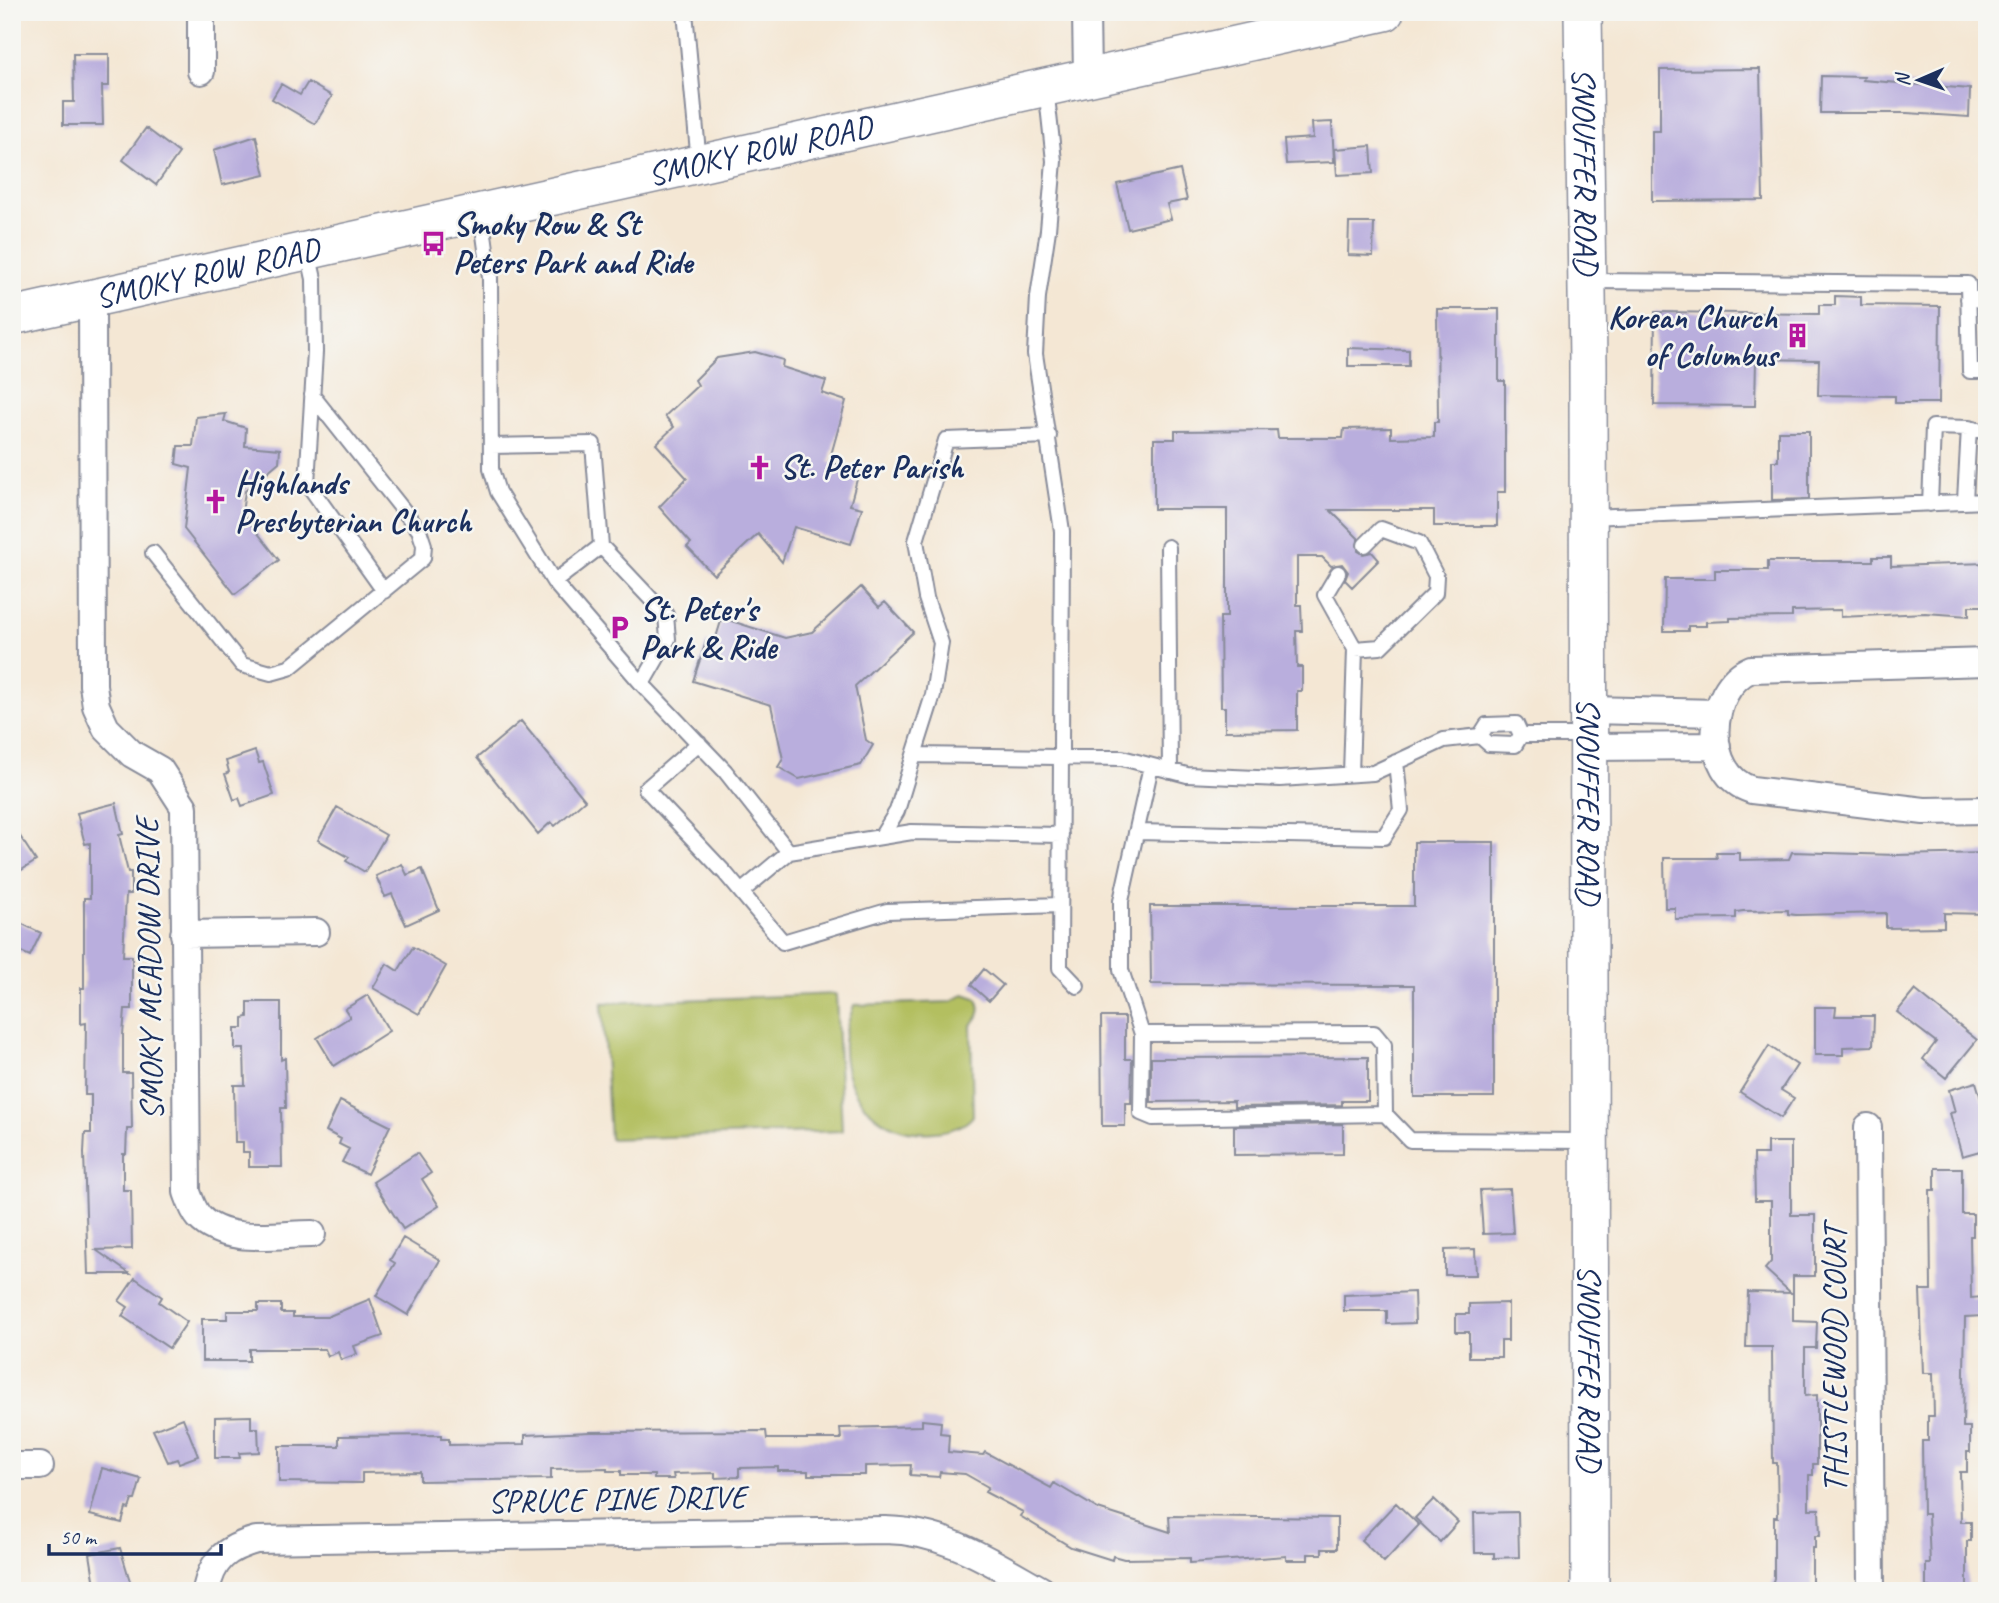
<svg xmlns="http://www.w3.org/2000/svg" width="1999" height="1603" font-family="Caveat,sans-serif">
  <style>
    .green { fill: #b3bf61; stroke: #677760; stroke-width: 2 }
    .building { fill: #b9aedd }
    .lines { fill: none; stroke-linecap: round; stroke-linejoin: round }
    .lane-casing { stroke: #888b99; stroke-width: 18 }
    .street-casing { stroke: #888b99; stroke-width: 30 }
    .secondary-casing { stroke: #888b99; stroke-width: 40 }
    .lane { stroke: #fff; stroke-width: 14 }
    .street { stroke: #fff; stroke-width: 26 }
    .secondary { stroke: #fff; stroke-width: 37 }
    .labels { text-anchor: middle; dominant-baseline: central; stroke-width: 5; stroke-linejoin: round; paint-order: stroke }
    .street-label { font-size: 33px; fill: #1b2f5e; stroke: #f6f6f2 }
    .poi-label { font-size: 33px; font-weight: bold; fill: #1b2f5e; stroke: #f6f6f2; text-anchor: start }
  </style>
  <rect width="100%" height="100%" fill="#f6f6f2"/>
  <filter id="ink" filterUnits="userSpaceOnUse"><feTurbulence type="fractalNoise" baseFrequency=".0143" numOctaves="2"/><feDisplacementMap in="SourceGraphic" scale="14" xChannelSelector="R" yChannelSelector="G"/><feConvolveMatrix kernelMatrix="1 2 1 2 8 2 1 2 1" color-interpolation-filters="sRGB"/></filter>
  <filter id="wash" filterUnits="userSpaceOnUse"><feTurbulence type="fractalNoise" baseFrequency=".00686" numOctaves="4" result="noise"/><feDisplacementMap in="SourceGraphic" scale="28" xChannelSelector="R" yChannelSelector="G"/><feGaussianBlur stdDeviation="1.57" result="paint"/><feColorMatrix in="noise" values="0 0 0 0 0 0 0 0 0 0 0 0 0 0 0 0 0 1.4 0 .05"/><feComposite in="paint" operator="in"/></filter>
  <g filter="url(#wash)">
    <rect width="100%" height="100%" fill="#f4e7d4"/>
    <path class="green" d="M836,994l6,137 -232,8 -8,-136z
      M964,994l12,4c7,10 3,20 -5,27l2,91c-9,12 -25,15 -39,16 -54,6 -93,-38 -90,-90 1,-13 6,-25 10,-37l97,-3z"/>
    <g id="blocks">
      <path class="building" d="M73,54h36v32h-7l1,39h-40v-23h11z
        M1760,69l3,131 -111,1v-70h8v-61z
        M1821,76l43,1 -1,3 107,9 -1,28 -62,-4h-87z
        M308,82l24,14 -17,28 -43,-25 9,-15 19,11z
        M1332,122l2,40 -48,2 -2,-24 29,-2 -1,-15z
        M146,128l33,25 -23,32 -33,-25z
        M256,136l9,39 -43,10 -8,-35z
        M1371,146l2,27 -36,2 -2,-26z
        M1180,170l7,30 -20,4 4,15 -43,10 -11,-45z
        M1349,223h25l-1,33 -25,-1z
        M1835,296l26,1v8l79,1 -1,97h-44v-7l-77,-1 1,-35 -63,-1 -1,47 -101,-1 1,-93 164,2v-9h16z
        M1437,309h62v72h6v111h-8v34h-63v-16h-104l28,28v13l5,3 9,-2 7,8 -27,27 -7,-7 3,-8 -6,-8 -11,2 -9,-9h-25v48h4l1,26h-6l1,36h5v24h-5v39l-72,1v-24h-4l-1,-90h7v-108h-73v-70h21v-8l102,-1 1,8h65l1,-9 47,-1v10l43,-1v-15h4z
        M1348,348l61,2v16h-61z
        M755,352l28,8 -1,7 44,14 -4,12 24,8 -17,61 30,10 -9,33 12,3 -11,36 -57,-17 -12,35 -24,-28 -44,41 -27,-28 4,-4 -32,-36 28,-29 -31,-34 18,-17 -9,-11 33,-31 -3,-5 22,-22z
        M226,414l-2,7 22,7 -1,18 35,3 -1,13 -34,29 -3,22 37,47 -44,34 -51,-65 7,-61 -15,-4 2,-18h15l3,-29z
        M1778,431h31v68l-37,1v-39h6z
        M1873,557h18v9l96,-3v43h-18v10l-44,-3 -84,4v-7l-49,1v6l-62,1v3l-24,1v4h-18v5h-24l1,-52h50v-9h53v-9h105z
        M861,587l18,20 6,-5 28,30 -58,54 11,54 7,5 -12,20 -62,14 -21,-12 5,-8 -12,-54 -78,-24 13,-39 8,2 8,-26 63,20 27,-6z
        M521,721l64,79 -30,26 -4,-4 -13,12 -61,-76z
        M255,751l4,12 4,-1 11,33 -32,11 -3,-8 -5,2 -9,-26 4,-2 -3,-11z
        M116,803l7,31 -4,1 9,37h3v22h-5l-3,62h9v53h-7l-2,26v38h8l1,56h-5l-1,25h-3v36h8l1,59 -36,1 34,24h-42l-4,-121 1,-20h6v-38h-6l1,-72 -5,1v-36h3v-90h6v-55l-5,1 -8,-31z
        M337,807l49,28 -21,37 -19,-11 3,-4 -31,-17z
        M12,824l24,37 -24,15z
        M1414,842h80v255h-80v-112l-263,-1 -1,-78h264z
        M1792,852l104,3 91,-2v61l-43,-1v14l-58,1v-15l-90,2 -8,-1v-4l-45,1 -7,1v6l-61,1v-11h-10l-1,-50h53l-1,-5h24v7l49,-1z
        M402,864l5,11 15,-6 17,41 -33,15 -14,-31 -7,3 -9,-21z
        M12,919l29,14 -11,23 -18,-8z
        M413,947l33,19 -27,48 -46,-26 14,-24 11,7z
        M984,969l19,16 -14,16 -18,-16z
        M1915,990l62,50 -31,38 -23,-19 13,-17 -39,-30z
        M368,995l21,36 -55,35 -17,-28 33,-21 -5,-8z
        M248,1002h33v58l4,-2 1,50h-5l1,59h-33v-15h-6v-10h-8l-1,-57h11l-1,-36h-9v-21h8v-10l5,-1z
        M1815,1007h21l-1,9h39l-1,30 -30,1v8h-28z
        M1101,1017h24v42h7l-1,44h-6v23h-23z
        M1769,1046l28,19 -16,25 13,8 -13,20 -41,-26z
        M1368,1057v44h-26v4l-108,2v-6l-83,1v-44z
        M1976,1082l6,20 5,-1v48l-25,7 -12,-43 5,-1 -6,-22z
        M340,1101l50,25 -23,48 -25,-12 7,-13 -10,-5 2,-5 -15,-8z
        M1343,1124v30l-109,1v-29z
        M1767,1142h24v73h24v61h-22v45l24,1 -1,26h-11v48l12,-1v69h-4v11h-4v34h10l1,27h-5v12h-3v43h-42l4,-13v-61h4l-1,-54h-4l-1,-116h-26l2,-55 43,1 -26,-24 6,-7v-61h-16l-1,-47h13z
        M417,1153l14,20 -9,6 17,27 -36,23 -30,-47z
        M1935,1168h27v46h11v22h-3l1,62 12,-1v19l-18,1 -2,110h7v25h-3v20h-7l1,50h10v19h-4v50h-37v-4h-4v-23h4l-2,-50h-5l-1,-73h6v-25h6l-1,-43h-10l-3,-83h11l-1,-100h5z
        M1510,1189l3,44 -30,1 -3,-44z
        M403,1238l37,22 -32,55 -32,-19 19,-33 -5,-3z
        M1475,1249l1,26h-31v-25z
        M135,1278l27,19 -3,5 28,20 -18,26 -47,-32 6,-9 -9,-6z
        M1414,1292l1,31 -28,1v-13h-43v-16z
        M370,1299l13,37 -29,10 3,8 -16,6 -3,-8 -10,4 -3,-7h-76v12h-47v-42h25v-8h31v-7h23v9h12v4h34z
        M1508,1303v38h-7v16h-32v-25h-13v-18h13v-10z
        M251,1416v12h7l1,24 -20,1 1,5h-25v-41z
        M183,1418l15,38 -19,7 -2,-4 -9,3 -15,-32z
        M922,1420l19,2 -1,11 9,1 -1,18 35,3 2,-3 66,36 3,-5 44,26 72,23 -1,-16 168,2v31h-15v5h-14v6h-22v-4l-96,7v-5l-66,1 -11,-3 -1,4 -41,-13 -51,-31 3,-4 -38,-20 3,-5 -23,-13 -25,-2 -1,5 -29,-2 1,-10 -46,1v9h-57v-4h-30v-4l-39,1v9l-24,1v-5l-42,1 1,5h-20v-4h-33v-4h-14v-3l-56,1v10l-131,2v-9l-58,1v10l-83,-1v-36h60v-10l102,-1v4h8v6l76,-1v-9l66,-3 175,-1 1,8h74l-1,-11 82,-2z
        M102,1468l39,11 -6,21h-3l-3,9 -3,-1 -4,15 -32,-8z
        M1434,1499l24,23 -18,20 -25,-24z
        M1396,1503l23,22 -35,37 -23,-22z
        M1518,1512l1,45 -25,1v-5h-19l-1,-40z
        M120,1548l13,43h-37l-6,-37z"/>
    </g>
  </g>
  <g filter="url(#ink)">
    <use href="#blocks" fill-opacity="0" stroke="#888b99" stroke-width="2"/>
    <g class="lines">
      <defs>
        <path id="lane" d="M685,12l14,151
          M1046,87l8,74 -6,69 -10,67 -3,57 27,177 -2,437 17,18
          M481,213l9,65 1,191 7,23 56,90 88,102 83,87 64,81 123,-20 149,3
          M308,252l6,27 1,73 -8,131 77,108
          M1588,281l380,3 2,87h17
          M1968,299h19
          M491,446l102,-2 8,102 -47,36
          M1965,500l4,-72 18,4
          M1930,504l3,-77 36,1
          M1589,517l398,-16
          M601,546l65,69 2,24 -26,45
          M1168,547l2,224
          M153,553l89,112 29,8 18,-5 134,-110 1,-13 -5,-15 -107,-135
          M1338,573l-13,22 30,54 -4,125
          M1355,649l25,-2 55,-54 1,-17 -17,-33 -38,-14 -16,16
          M1521,735h66
          M1480,736l7,-11 29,-1 5,11
          M1480,736l9,8 26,1 6,-10
          M699,743l-53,46 79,84 58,69 104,-31 173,-6
          M914,755l208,3 65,17 93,4 93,-6 71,-33 36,-4
          M1151,766l-30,135v69l21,64 -1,79 12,5 232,-4 25,26 178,1
          M1136,832l248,5 17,-27 -5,-48
          M883,834l14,-23 17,-56 19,-60 8,-52 -15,-45 -10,-57 30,-101 103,-4
          M741,892l48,-40
          M1142,1034l232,-1 10,12 1,69"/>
        <path id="street" d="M201,12v59
          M1086,12l1,65
          M92,299l1,386 3,21 10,22 26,26 28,16 24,37 3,385c3,8 6,18 12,25 26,28 79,17 113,17
          M1987,662l-236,7c-45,19 -50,106 1,121l172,21 63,-1
          M1589,710l129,3
          M1589,747l128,-1
          M184,934l132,-2
          M1868,1127l3,464
          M12,1466h28
          M206,1591c6,-32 21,-43 50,-51l629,-10c61,1 106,32 158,61"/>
        <g id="secondary">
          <path id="s1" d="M1583,12l5,350 2,1229"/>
          <path id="s2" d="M12,316l1373,-304"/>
        </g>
      </defs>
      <use href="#lane" class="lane-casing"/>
      <use href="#street" class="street-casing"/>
      <use href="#secondary" class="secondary-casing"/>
      <use href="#lane" class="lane"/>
      <use href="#street" class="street"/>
      <use href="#secondary" class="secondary"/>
    </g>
  </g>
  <defs>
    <symbol id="bus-bare" viewBox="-9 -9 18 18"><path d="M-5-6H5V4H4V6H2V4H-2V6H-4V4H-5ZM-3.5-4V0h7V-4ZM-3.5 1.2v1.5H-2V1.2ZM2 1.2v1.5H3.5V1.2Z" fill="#b5179e" stroke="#f6f6f2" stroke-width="2.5" paint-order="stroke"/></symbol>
    <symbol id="building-bare" viewBox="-9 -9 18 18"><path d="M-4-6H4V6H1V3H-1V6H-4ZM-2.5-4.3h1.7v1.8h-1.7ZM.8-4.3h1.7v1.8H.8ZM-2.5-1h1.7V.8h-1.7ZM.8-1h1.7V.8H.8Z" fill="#b5179e" stroke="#f6f6f2" stroke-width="2.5" paint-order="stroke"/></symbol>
    <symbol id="church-bare" viewBox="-9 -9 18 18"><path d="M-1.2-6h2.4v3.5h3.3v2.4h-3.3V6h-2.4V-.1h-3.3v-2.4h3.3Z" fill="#b5179e" stroke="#f6f6f2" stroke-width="2.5" paint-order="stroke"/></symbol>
    <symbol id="parking-bare" viewBox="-9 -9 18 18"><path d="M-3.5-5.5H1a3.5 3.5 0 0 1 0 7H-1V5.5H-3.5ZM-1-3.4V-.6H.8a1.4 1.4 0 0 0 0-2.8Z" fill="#b5179e" stroke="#f6f6f2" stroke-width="2.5" paint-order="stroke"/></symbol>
  </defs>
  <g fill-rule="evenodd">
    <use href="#bus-bare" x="416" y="226" width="35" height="35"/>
    <use href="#building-bare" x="1780" y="318" width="35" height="35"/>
    <use href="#church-bare" x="742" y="450" width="35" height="35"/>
    <use href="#church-bare" x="198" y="484" width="35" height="35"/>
    <use href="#parking-bare" x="602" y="610" width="35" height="35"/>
  </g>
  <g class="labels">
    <g class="street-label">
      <text stroke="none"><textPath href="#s2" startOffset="766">SMOKY ROW ROAD</textPath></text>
      <text stroke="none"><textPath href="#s1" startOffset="159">SNOUFFER ROAD</textPath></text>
      <text stroke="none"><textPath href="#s2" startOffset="200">SMOKY ROW ROAD</textPath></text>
      <text stroke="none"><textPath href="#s1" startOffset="789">SNOUFFER ROAD</textPath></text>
      <text transform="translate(149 969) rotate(-91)">SMOKY MEADOW DRIVE</text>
      <text transform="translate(1835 1359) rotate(-90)">THISTLEWOOD COURT</text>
      <text stroke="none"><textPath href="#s1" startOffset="1356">SNOUFFER ROAD</textPath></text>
      <text transform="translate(617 1499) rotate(-1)">SPRUCE PINE DRIVE</text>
    </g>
    <g class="poi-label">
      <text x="453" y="224">Smoky Row &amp; St<tspan x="453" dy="38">Peters Park and Ride</tspan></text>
      <text x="1777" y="317" text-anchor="end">Korean Church<tspan x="1777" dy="38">of Columbus</tspan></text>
      <text x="780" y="467">St. Peter Parish</text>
      <text x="235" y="483">Highlands<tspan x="235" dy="38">Presbyterian Church</tspan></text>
      <text x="640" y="609">St. Peter's<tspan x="640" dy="38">Park &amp; Ride</tspan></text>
    </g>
  </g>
  <rect width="1999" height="1603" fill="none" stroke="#f6f6f2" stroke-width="42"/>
  <g transform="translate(1919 80) rotate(268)" stroke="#f6f6f2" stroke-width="5" paint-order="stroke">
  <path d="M0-5L12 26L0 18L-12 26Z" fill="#1b2f5e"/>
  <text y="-10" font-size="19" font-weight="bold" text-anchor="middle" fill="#1b2f5e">N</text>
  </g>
  <path d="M49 1544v10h172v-10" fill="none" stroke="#1b2f5e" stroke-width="3.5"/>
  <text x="60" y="1544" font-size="21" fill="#1b2f5e" stroke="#f6f6f2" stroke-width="5" paint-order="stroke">50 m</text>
</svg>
